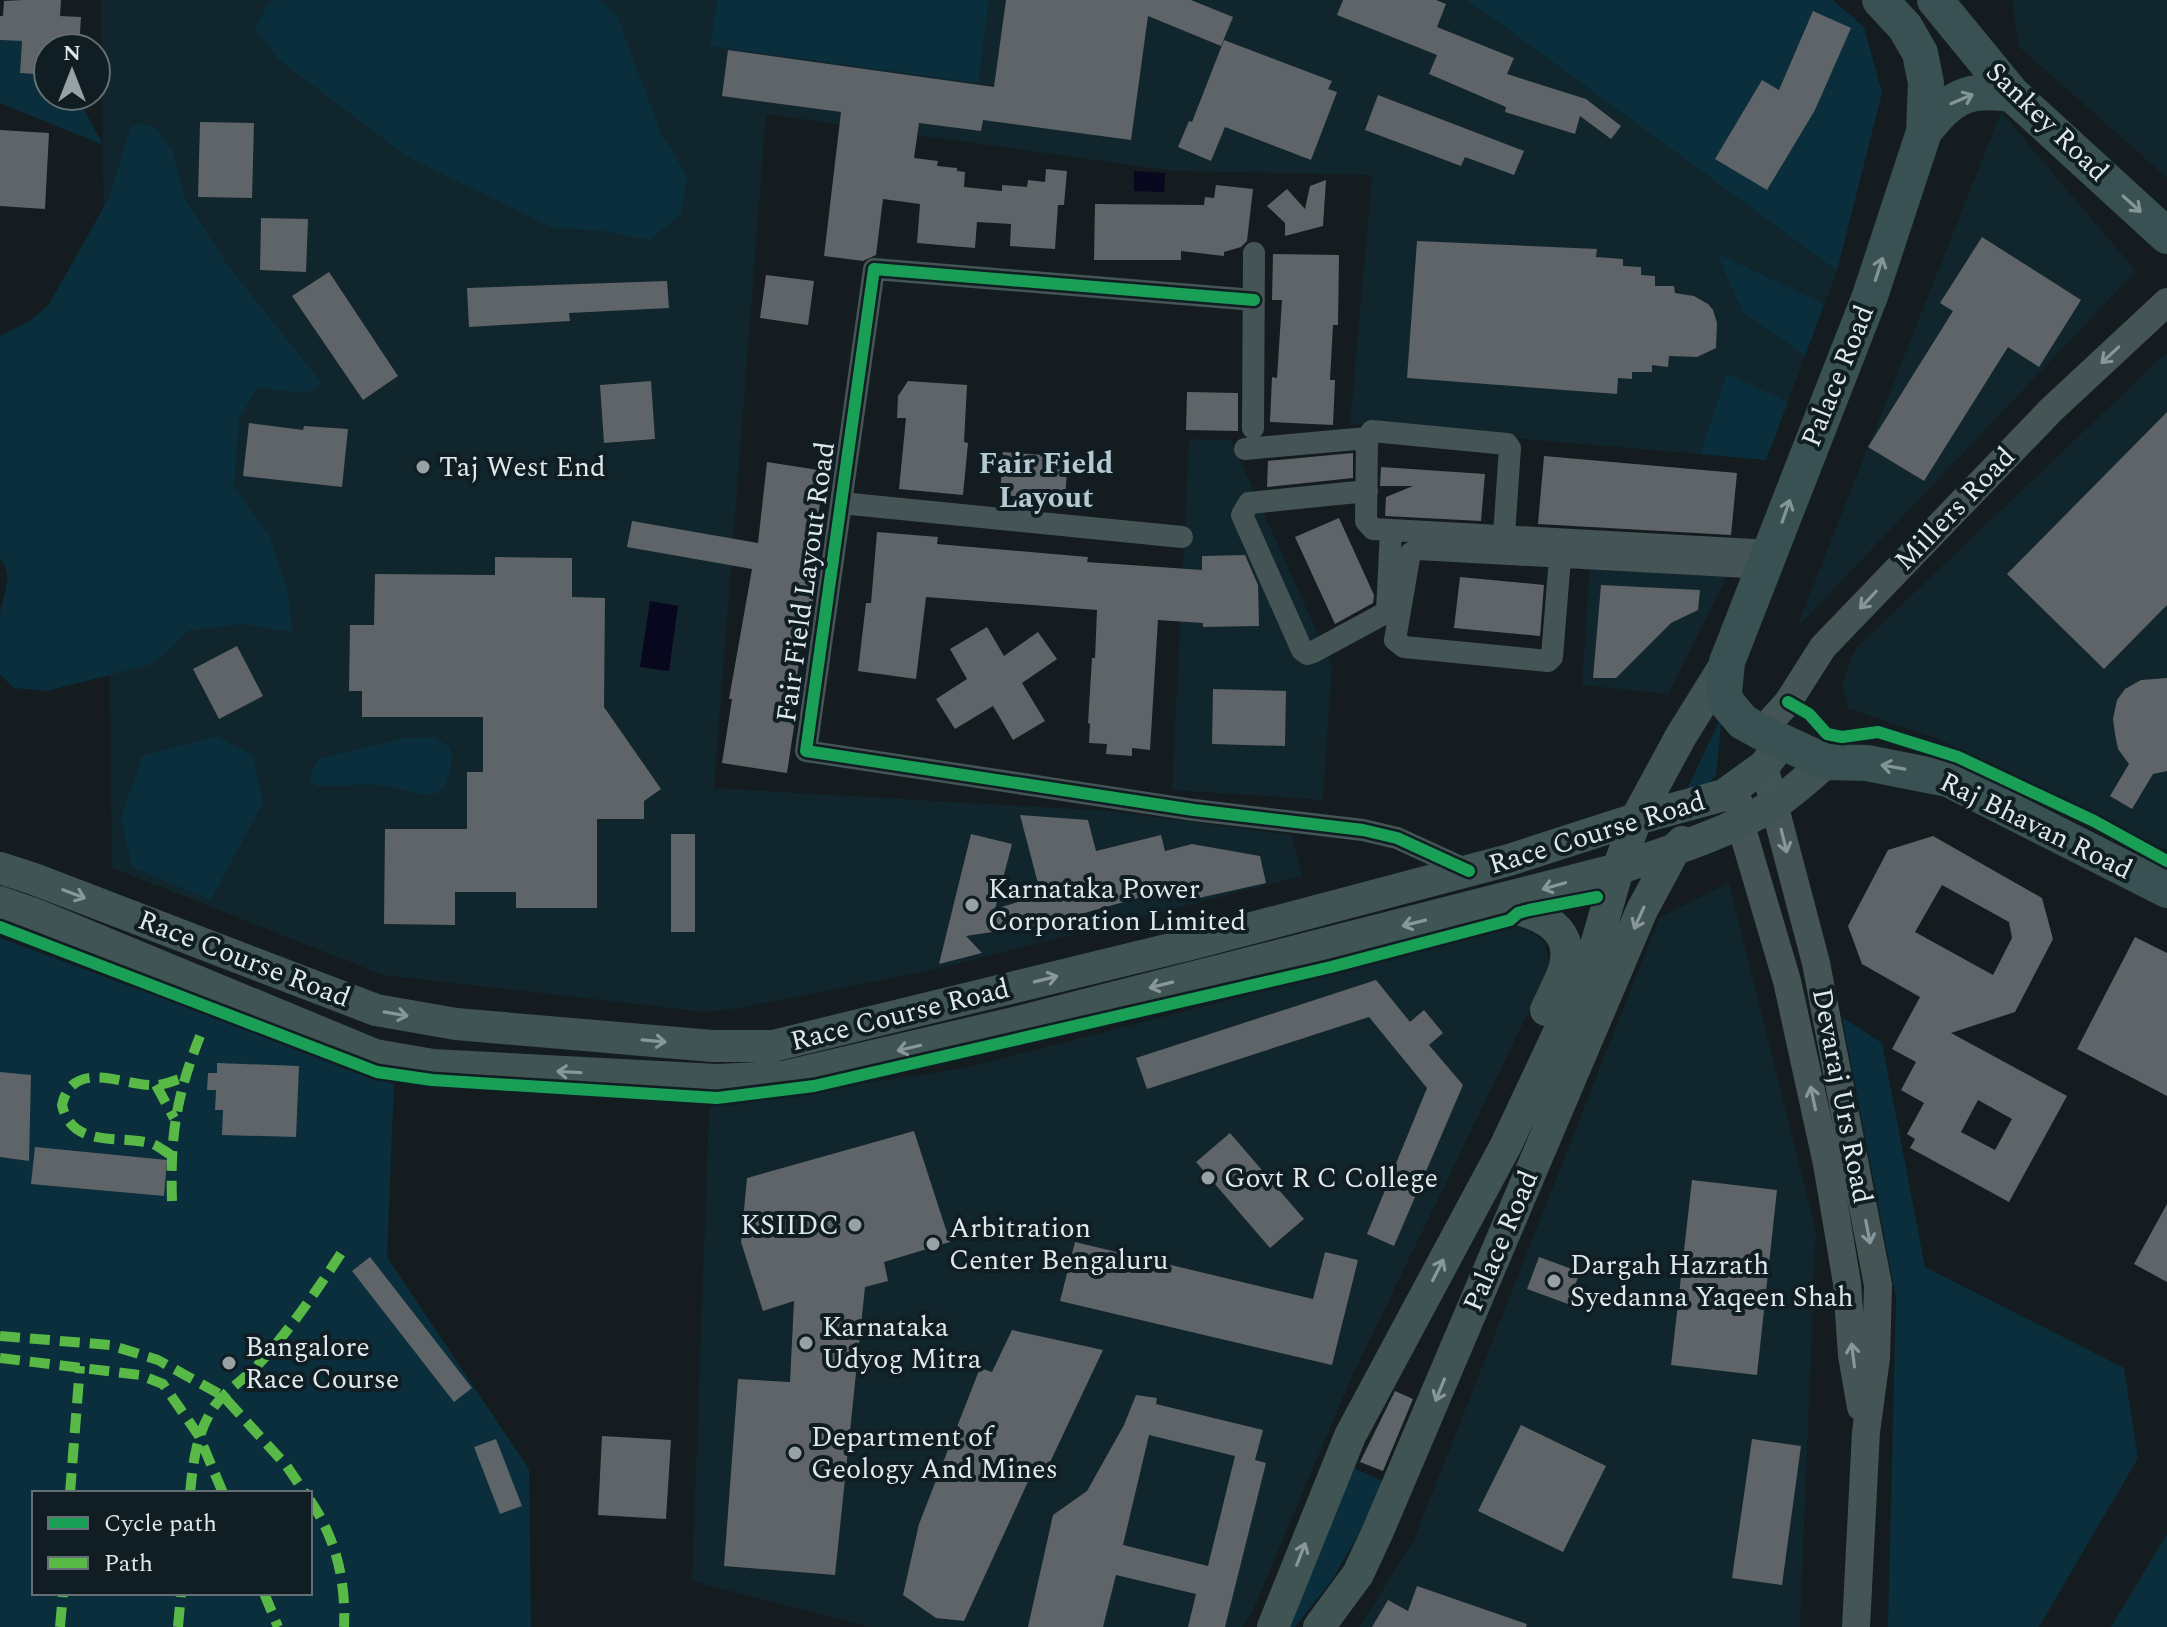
<svg xmlns="http://www.w3.org/2000/svg" width="2167" height="1627" font-family="Spectral,serif">
  <style>
    .built { fill: #11252c }
    .green { fill: #0a2e3b; fill-rule: evenodd }
    .water { fill: #07071e }
    .building { fill: #5e6468; fill-rule: evenodd }
    .lines { fill: none; stroke-linecap: round; stroke-linejoin: round }
    .minor { stroke: #455455; stroke-width: 22 }
    .tertiary { stroke: #455455; stroke-width: 28 }
    .secondary { stroke: #405454; stroke-width: 32 }
    .primary { stroke: #395152; stroke-width: 36 }
    .quiet { stroke: #58b947; stroke-width: 10; stroke-dasharray: 20 10; stroke-linecap: butt }
    .cycleway-casing { stroke: #101e24; stroke-width: 17 }
    .cycleway { stroke: #1a9f57; stroke-width: 12 }
    .oneway { stroke: #849597 }
    .oneway2 { stroke: #8a9799 }
    .oneway3 { stroke: #889798 }
    .poi-dot { fill: #98a1a4; stroke: #101e24; stroke-width: 3 }
    .labels { text-anchor: middle; dominant-baseline: central; stroke-width: 8; stroke-linejoin: round; paint-order: stroke }
    .street-label { font-size: 28px; fill: #dfe8ec; stroke: #101e24 }
    .poi-label { font-size: 28px; fill: #dfe8ec; stroke: #101e24; text-anchor: start }
    .neighbourhood-label { font-size: 30px; font-weight: bold; fill: #b7c9d0; stroke: #101e24 }
  </style>
  <rect width="100%" height="100%" fill="#141c1f"/>
  <path class="built" d="M101,0h1363l30,19 343,252 -71,189 -416,-36 22,-249 -199,-4 -407,-57 -52,674 396,23 181,24 12,41 -371,94 -192,38 -35,4 -322,-37 -271,-107z
    M2012,0h155v178l-148,-131z
    M2001,112l135,159 -340,358z
    M2164,355h3v495l-229,-111 -90,-31 -6,-24 13,-35z
    M1189,439l42,1 101,225 -9,135 -151,-10z
    M1590,559l142,7 -64,128 -86,-9z
    M1729,883l87,349 -16,395h-441l54,-85 246,-624z
    M1519,927l10,3 16,13 5,24 -200,414 -97,229 -10,17h-374l-177,-46 17,-474 255,-39 544,-140z"/>
  <path class="green" d="M273,0h327l17,16 44,117 26,43 -6,38 -31,26 -48,-9 -51,-4 -145,-71 -127,-96 -24,-31 11,-22z
    M717,0h272l-11,83 -268,-37z
    M1465,0h368l31,27 18,66 -45,178 -343,-252z
    M0,40l22,1 -2,32 28,2v21h29l26,49 -103,-42z
    M144,124l12,4 16,22 13,49 44,68 92,115 -9,9 -15,2 -39,-6 -19,31 -5,69 35,48 19,56 4,41 -49,-8 -53,6 -37,34 -106,27 -33,-3 -14,-13c0,-19 0,-40 0,-60 2,-19 15,-39 0,-56v-223l31,-16 18,-16 60,-106 22,-72z
    M1716,253l108,51 -19,52 -62,-44z
    M1727,373l61,29 -22,58 -66,-6z
    M1722,715l-6,61 -18,17 -18,11z
    M216,736l37,19 10,48 -52,97 -79,-33 -11,-50 21,-61z
    M434,737l16,10c3,12 2,19 -2,31 -9,30 -39,11 -60,8 -23,-3 -48,0 -71,0l-8,-6 2,-8 9,-14 86,-20z
    M0,938l394,146 -7,173 142,212 2,158h-531zM34,1493h276v100h-276z
    M1842,1017l40,26 43,224 199,101 14,90 -99,169h-151l8,-330z
    M1349,1466l36,16 -28,55 -25,43 -37,47h-10z
    M2167,1534v93h-56z"/>
  <path class="water" d="M1134,171l31,2 -1,19 -30,-1z
    M650,601l28,5 -9,65 -29,-4z"/>
  <path class="building" d="M23,0h38l-1,16 21,1 -2,31h-31v27l-28,-2 2,-32 -22,-1v-24h3l1,-15z
    M1006,0h185l42,17 -12,29 -73,-30 -17,124 -148,-20 -2,11 -62,-8 -5,35 24,3 -1,5 20,2v3l8,1 -1,15 38,4v-6l25,2 1,-7 17,2 1,-13 21,2 -3,34h-6l-3,44 -45,-3 1,-22 -34,-2 -2,26 -58,-5 3,-39 -37,-5 -7,56 -13,6 -39,-5 17,-144 -119,-16 6,-46 266,37z
    M1343,0h93l10,4 -9,23 77,31 -7,16 79,25 35,27 -10,13 -31,-23 -5,18 -70,-22 1,-5 -77,-33 8,-19 -100,-40z
    M1813,11l38,17 -36,82 -48,80 -52,-31 47,-79 17,10z
    M1224,40l108,41 -4,8 9,3 -26,68 -86,-33 -14,34 -33,-14 11,-26 3,1z
    M1378,95l146,56 -10,24 -49,-18 -4,9 -96,-36z
    M200,122l54,1 -2,75 -54,-1z
    M0,130l49,3 -4,76 -45,-3z
    M1326,180l-3,46 -38,10v-13l-18,-17 20,-17 18,20 5,-23z
    M1216,185l37,4 -6,52 -6,6 -17,5v4l-43,-5v9h-87l1,-56 109,1 1,-8 9,1z
    M261,218l47,1 -2,53 -46,-2z
    M1982,237l99,63 -42,67 -31,-20 -84,134 -56,-34 85,-136 -13,-8z
    M1417,241l180,8 -1,8 27,2v7l18,1v8l14,1v10h19l1,7 19,3 14,8 5,6 4,13 -1,25 -19,9 -28,-1 -1,11 -16,-2v7h-20v7l-14,-1 -1,16 -210,-16z
    M1273,254l66,1 -1,70h-5l-3,55h5l-2,45 -63,-3 2,-45 5,1 5,-78h-10z
    M329,272l69,104 -35,24 -71,-104z
    M766,275l48,6 -6,44 -48,-7z
    M667,281l2,27 -100,5 1,8 -101,6 -2,-39z
    M651,381l4,58 -51,4 -4,-58z
    M908,381l59,4 -3,57 4,1 -5,52 -64,-6 7,-71h-9l1,-22z
    M1187,392l51,1v38l-52,-1z
    M2167,412v193l-63,64 -97,-95z
    M249,423l54,7 1,-4 44,3 -6,58 -99,-11z
    M1003,452l65,5 -3,43 -65,-5z
    M1353,453v25l-86,9 1,-26z
    M1544,456l193,17 -6,62 -193,-11z
    M767,462l58,9 -9,59h6l-10,64h2l-7,51h-5l-12,75h5l-8,53 -65,-10 10,-64h-3l23,-130 -125,-22 5,-26 126,22z
    M1381,467l104,7 -4,47 -96,-5 1,-19 27,-11h-33z
    M1339,518l35,77 -1,8 -38,21 -40,-87z
    M877,532l61,5 -1,7 151,13 -1,5 115,8v-14l43,-1 13,30 1,41 -56,1v-4l-45,-3 -8,130 -18,-2v8l-26,-2 1,-10 -18,-1 1,-19 -2,-1 4,-65h3l2,-48 -171,-13 -10,82 -58,-8 8,-68h5z
    M495,557l77,1v39l33,1 -1,109 57,82 -17,12v18h-47v89h-81v-16h-61v33l-71,-1 1,-95h82v-57h16v-55h-121v-26h-13l1,-66h24l1,-51 120,1z
    M1460,577l84,8 -4,51 -86,-8z
    M1601,585l99,5 -2,20 -27,13 -55,55h-23z
    M987,627l17,29 34,-24 19,27 -35,24 23,38 -32,19 -20,-34 -38,23 -19,-30 31,-20 -17,-30z
    M237,646l26,50 -44,23 -26,-50z
    M2167,678v93l-14,3 -21,35 -22,-13 19,-32 -11,-15 -3,-15 -2,-15 4,-19 8,-11 16,-9z
    M1213,689l73,2 -1,55 -73,-2z
    M1020,815l68,5 8,31 65,-16 4,16 27,-7 68,12 6,27 -67,15 -4,-16 -182,51 -1,-4 -46,7 16,17 -43,11 32,-130 41,10 -17,65 46,-14z
    M671,834h24v98h-24z
    M1933,836l109,62 11,41 -38,73 -64,21 116,63 -58,106 -99,-54 5,-9 -8,-5 17,-31 -23,-13 15,-28 -24,-13 28,-52 -58,-33 -14,-38 40,-76zM1942,885l67,37 3,16 -19,37 -78,-43zM1978,1100l34,19 -17,31 -34,-18z
    M2135,937l32,16v143l-90,-47z
    M1376,980l34,42 14,-12 19,23 -14,12 34,40 -69,161 -27,-12 60,-146 -58,-71 -222,72 -11,-31z
    M217,1063l82,3 -3,71 -74,-2 1,-25h-8l1,-20h-9l1,-17h9z
    M0,1072l31,3 -2,86 -29,-4z
    M914,1131l36,111 -66,20 4,19 -23,6 -30,288 -111,-9 14,-187 52,3 4,-81 -31,10 -22,-69 6,-64z
    M1230,1133l74,86 -34,29 -74,-86z
    M35,1147l132,13 -3,36 -133,-12z
    M1692,1180l85,10 -20,185 -86,-10z
    M2167,1204v78l-33,-18z
    M1075,1242l238,57 12,-47 33,8 -26,105 -272,-64z
    M370,1257l102,131 -18,14 -102,-131z
    M1539,1257l41,15 -12,32 -41,-15z
    M1012,1330l91,20 -59,125 -12,-2 -68,148 -28,-3 -33,-23 16,-71 61,-156 12,4z
    M1395,1391l18,8 -30,72 -23,-9z
    M1136,1395l21,3 -1,6 107,26 -8,30 11,3 -41,164h-37l8,-33 -80,-19 -13,52h-75l25,-112 34,-24 37,-66zM1149,1435l86,21 -27,110 -85,-21z
    M1521,1425l85,41 -43,86 -85,-41z
    M602,1436l69,4 -5,79 -68,-4z
    M496,1439l26,67 -22,8 -26,-67z
    M1752,1439l49,7 -19,139 -50,-7z
    M1417,1586l110,38 -1,3h-154l16,-27 20,11z"/>
  <g class="lines">
    <path class="minor" d="M1254,300l-380,-31 -68,482 388,59 169,20 34,8 72,33
      M1253,428l1,-175
      M1245,449l122,-11
      M1367,491l-118,12 -7,12 60,135 5,4 6,-2 74,-40 4,-82
      M841,503l341,34
      M1504,535l6,-87 -3,-4 -135,-13 -5,7 -1,83 7,8 399,22
      M1560,558l-8,99 -4,4 -144,-14 -9,-7 14,-82 2,-5 7,-4 348,19"/>
    <path class="tertiary" d="M1761,732l27,-30 35,-55 228,-237 116,-108
      M1764,766l52,197 62,322 -2,73 -10,74 -10,195
      M1739,803l1,19 47,159 40,183 20,119 5,72 9,52"/>
    <path class="secondary" d="M0,868l34,11 342,131 80,14 256,22h61l422,-103 314,-83 127,-41 88,-24 40,-29 18,-24
      M0,902l37,13 338,140 58,10 284,15 66,-3 235,-55 600,-153c52,-18 108,-35 155,-64 19,-12 36,-28 53,-43
      M1494,904c35,6 84,18 70,66 -5,14 -12,27 -18,40
      M1273,1627l77,-191 156,-291 84,-179 28,-97 18,-50 45,-83 46,-74
      M1319,1627l39,-53 20,-43 264,-621 33,-61 7,-7"/>
    <path class="primary" d="M1880,0l25,27 15,26 6,30 -2,49 -54,164 -143,366 -3,30 2,10 17,20 18,10 65,30 41,1 81,16 219,111
      M1935,0l77,94 155,142
      M1924,132c27,-36 44,-44 88,-38"/>
    <path class="quiet" d="M156,1085l18,33
      M171,1155c-7,-4 -15,-11 -22,-12 -32,-8 -77,5 -87,-38 11,-49 65,-17 96,-20 8,-1 17,-5 25,-7
      M172,1201c-2,-66 4,-104 28,-165
      M0,1336l110,9 48,15 65,36 63,69 19,28
      M0,1358l140,17 23,9 36,52 24,57
      M70,1493l10,-127
      M190,1493c3,-28 5,-52 19,-78 10,-20 31,-32 47,-48 31,-33 65,-82 89,-120
      M310,1500c26,39 36,80 34,127
      M264,1593l14,34
      M60,1627l3,-34
      M178,1627l3,-34"/>
    <defs>
      <path id="cycleway" d="M1254,300l-380,-31 -68,482 388,59 169,20 34,8 72,33
        M1788,702l21,12 18,20 15,3 36,-5 80,25 136,64 73,40
        M0,927l377,145 55,8 285,18 97,-12 517,-119 179,-47 8,-7 11,-3 68,-13"/>
    </defs>
    <use href="#cycleway" class="cycleway-casing"/>
    <use href="#cycleway" class="cycleway"/>
  </g>
  <defs><path id="oneway-shaft" d="M-6 0H5M1.5-3L5.5 0L1.5 3" fill="none" stroke-width="1.6" stroke-linecap="round" stroke-linejoin="round" transform="scale(2)"/></defs>
  <g class="oneway">
    <use href="#oneway-shaft" transform="translate(1962 99) rotate(-23)"/>
    <use href="#oneway-shaft" transform="translate(2132 204) rotate(42)"/>
    <use href="#oneway-shaft" transform="translate(1879 269) rotate(-72)"/>
    <use href="#oneway-shaft" transform="translate(1786 511) rotate(-71)"/>
    <use href="#oneway-shaft" transform="translate(1893 767) rotate(-170)"/>
  </g>
  <g class="oneway2">
    <use href="#oneway-shaft" transform="translate(2110 355) rotate(137)"/>
    <use href="#oneway-shaft" transform="translate(1868 600) rotate(133)"/>
    <use href="#oneway-shaft" transform="translate(1784 841) rotate(76)"/>
    <use href="#oneway-shaft" transform="translate(1813 1098) rotate(-102)"/>
    <use href="#oneway-shaft" transform="translate(1868 1232) rotate(79)"/>
    <use href="#oneway-shaft" transform="translate(1853 1355) rotate(-97)"/>
  </g>
  <g class="oneway3">
    <use href="#oneway-shaft" transform="translate(1554 886) rotate(164)"/>
    <use href="#oneway-shaft" transform="translate(74 894) rotate(21)"/>
    <use href="#oneway-shaft" transform="translate(1639 918) rotate(114)"/>
    <use href="#oneway-shaft" transform="translate(1414 923) rotate(166)"/>
    <use href="#oneway-shaft" transform="translate(1046 979) rotate(-14)"/>
    <use href="#oneway-shaft" transform="translate(1161 985) rotate(166)"/>
    <use href="#oneway-shaft" transform="translate(396 1014) rotate(10)"/>
    <use href="#oneway-shaft" transform="translate(654 1041) rotate(5)"/>
    <use href="#oneway-shaft" transform="translate(909 1048) rotate(167)"/>
    <use href="#oneway-shaft" transform="translate(569 1072) rotate(-177)"/>
    <use href="#oneway-shaft" transform="translate(1438 1270) rotate(-63)"/>
    <use href="#oneway-shaft" transform="translate(1440 1390) rotate(112)"/>
    <use href="#oneway-shaft" transform="translate(1301 1554) rotate(-69)"/>
  </g>
  <g class="poi-dot">
    <circle cx="423" cy="467" r="8"/>
    <circle cx="972" cy="905" r="8"/>
    <circle cx="1208" cy="1178" r="8"/>
    <circle cx="855" cy="1225" r="8"/>
    <circle cx="933" cy="1244" r="8"/>
    <circle cx="1554" cy="1281" r="8"/>
    <circle cx="806" cy="1343" r="8"/>
    <circle cx="229" cy="1363" r="8"/>
    <circle cx="795" cy="1453" r="8"/>
  </g>
  <g class="labels">
    <g class="street-label">
      <text transform="translate(2047 122) rotate(44)">Sankey Road</text>
      <text transform="translate(1838 376) rotate(-68)">Palace Road</text>
      <text transform="translate(1955 509) rotate(-46)">Millers Road</text>
      <text transform="translate(806 582) rotate(-82)">Fair Field Layout Road</text>
      <text transform="translate(2036 826) rotate(26)">Raj Bhavan Road</text>
      <text transform="translate(1597 833) rotate(-17)">Race Course Road</text>
      <text transform="translate(244 959) rotate(21)">Race Course Road</text>
      <text transform="translate(900 1015) rotate(-14)">Race Course Road</text>
      <text transform="translate(1842 1096) rotate(79)">Devaraj Urs Road</text>
      <text transform="translate(1501 1241) rotate(-67)">Palace Road</text>
    </g>
    <g class="poi-label">
      <text x="439" y="467">Taj West End</text>
      <text x="988" y="889">Karnataka Power<tspan x="988" dy="32">Corporation Limited</tspan></text>
      <text x="1224" y="1178">Govt R C College</text>
      <text x="839" y="1225" text-anchor="end">KSIIDC</text>
      <text x="949" y="1228">Arbitration<tspan x="949" dy="32">Center Bengaluru</tspan></text>
      <text x="1570" y="1265">Dargah Hazrath<tspan x="1570" dy="32">Syedanna Yaqeen Shah</tspan></text>
      <text x="822" y="1327">Karnataka<tspan x="822" dy="32">Udyog Mitra</tspan></text>
      <text x="245" y="1347">Bangalore<tspan x="245" dy="32">Race Course</tspan></text>
      <text x="811" y="1437">Department of<tspan x="811" dy="32">Geology And Mines</tspan></text>
    </g>
    <g class="neighbourhood-label">
      <text x="1046" y="464">Fair Field<tspan x="1046" dy="34">Layout</tspan></text>
    </g>
  </g>
  <rect x="32" y="1491" width="280" height="104" fill="#101e24" stroke="#636f74" stroke-width="2"/>
  <rect x="48" y="1517" width="40" height="12" fill="#1a9f57" stroke="#636f74" stroke-width="2"/>
  <text x="104" y="1531" font-size="24" fill="#dfe8ec">Cycle path</text>
  <rect x="48" y="1557" width="40" height="12" fill="#58b947" stroke="#636f74" stroke-width="2"/>
  <text x="104" y="1571" font-size="24" fill="#dfe8ec">Path</text>
  <g transform="translate(72 72)"><circle r="38" fill="#101e24" stroke="#636f74" stroke-width="2"/>
  <path d="M0-6L14 30L0 20L-14 30Z" fill="#98a1a4"/>
  <text y="-12" font-size="22" font-weight="bold" text-anchor="middle" fill="#dfe8ec">N</text>
  </g>
</svg>
